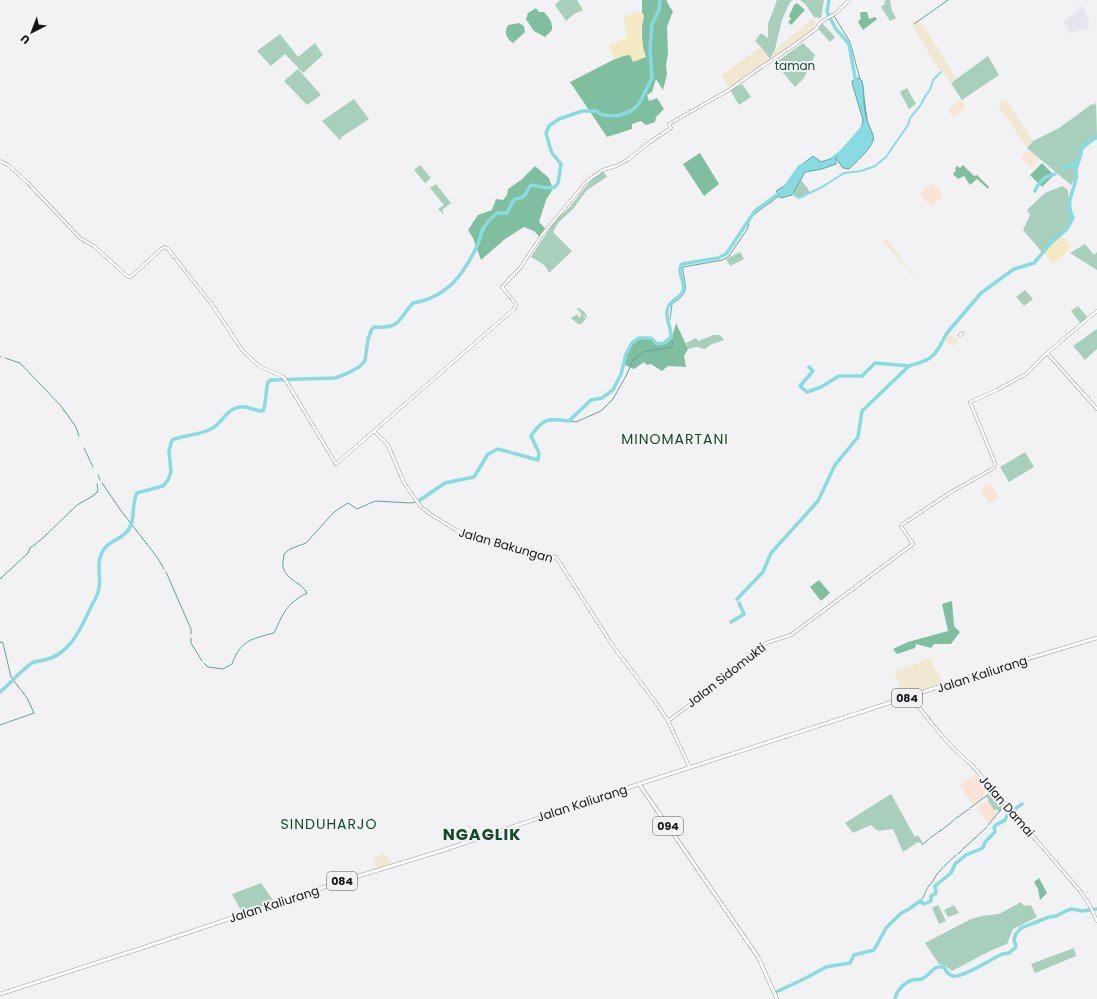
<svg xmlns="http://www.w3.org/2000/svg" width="1097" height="999" font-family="Poppins,sans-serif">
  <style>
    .commercial { fill: #f1e8d2 }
    .built { fill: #e5e5ef }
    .education { fill: #f9e4d6 }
    .green { fill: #a8cfbb }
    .forest { fill: #7fbfa0 }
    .sand { fill: #f3e9c3 }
    .water { fill: #88dbe1; stroke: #66a0a4 }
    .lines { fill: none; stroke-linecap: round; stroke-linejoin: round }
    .stream { stroke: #66a0a4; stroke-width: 1 }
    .canal { stroke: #88dbe1; stroke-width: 2 }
    .river { stroke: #88dbe1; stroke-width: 3.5 }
    .secondary-casing { stroke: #9e9fa0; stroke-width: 3.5 }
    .primary-casing { stroke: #9e9fa0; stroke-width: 4 }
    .secondary { stroke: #fff; stroke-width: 2.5 }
    .primary { stroke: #fff; stroke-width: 3 }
    .labels { text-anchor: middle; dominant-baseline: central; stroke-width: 4; stroke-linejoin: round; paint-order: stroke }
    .shield { fill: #f2f2f4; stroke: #575759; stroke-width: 1 }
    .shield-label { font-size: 11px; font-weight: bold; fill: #151516 }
    .park-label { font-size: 12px; fill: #184b36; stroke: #f2f2f4 }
    .street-label { font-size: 12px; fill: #151516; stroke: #f2f2f4 }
    .quarter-label { font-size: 14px; letter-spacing: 1px; fill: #144a28; stroke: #f2f2f4 }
    .district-label { font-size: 16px; font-weight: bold; letter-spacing: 1px; fill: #144a28; stroke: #f2f2f4 }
  </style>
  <rect width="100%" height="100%" fill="#f2f2f4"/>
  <path class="commercial" d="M814,17l2,13 -43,30 -2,-2 5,-9z
    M918,20l8,9 30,50 -5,4 -15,-18 -19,-32 -5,-10z
    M761,47l11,15 -41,28 -10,-15z
    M1006,100l27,41 -6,7 -29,-43z
    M886,238l35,47 -38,-44z
    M947,333l11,7 -5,7 -11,-8z
    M930,658l7,15 8,12 -40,13 -11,-26z
    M383,852l9,11 -2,2 -12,4 -5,-10z"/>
  <path class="built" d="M1081,5l9,15 -3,2 3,5 -7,4 -2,-2 -10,5 -8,-13 16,-10 -2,-3z"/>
  <path class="education" d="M961,100l5,7 -12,10 -6,-8z
    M1027,150l4,3 1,-1 7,7 -7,9 -11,-9z
    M932,183l12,12 -13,12 -12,-13z
    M990,483l9,14 -10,6 -9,-13z
    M976,774l12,15 -4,4 2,2 -13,10 -14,-20z
    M987,800l11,13 -9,11 -12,-16z"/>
  <path class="green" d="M560,0h17l6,10 -9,4 -8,7 -11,-16z
    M777,0h16l-3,2 -8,18 -7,29 -5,10 -9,-12 -6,-6 6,-8 7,5v-14z
    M800,0h24l-3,18 -7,-1 -8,-12z
    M886,0h4l2,11 4,7 -6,3 -9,-14 4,-3 -1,-2z
    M822,23l13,14 -5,5 -12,-13z
    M280,34l18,23 17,-14 8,12 -20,18 -18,-19 -14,12 -14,-15z
    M803,43l12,12 -11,23 -9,9 -20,-24z
    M988,56l11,19 -37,25 -11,-17z
    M298,69l23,26 -14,10 -23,-24z
    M742,84l9,13 -12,8 -9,-15z
    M907,88l9,16 -7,5 -9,-17z
    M354,99l15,20 -29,19h2l-4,3 1,-2 -17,-18z
    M1096,102l1,35 -16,11 -1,11 -4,11v8l-5,7 -44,-37 6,-7 26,-13 33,-24 2,1z
    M420,165l11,13 -6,5 -11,-13z
    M603,171l4,6 -20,13 -14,19 -15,14 -5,9 19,19 -23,22c-3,-9 -10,-11 -18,-16l25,-38 12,-10 24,-30z
    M801,180l7,9 2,4 -10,5 -7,-5z
    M436,184l15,19 -9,7 2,3 -1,1 -5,-5 6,-4 -14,-17z
    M1062,186l5,3 1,2 2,21 3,6 -6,11 -25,23 -19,-22 7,-15 -3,-5 18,-17z
    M1085,244l9,11 3,-3v18l-27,-17z
    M740,252l4,7 -14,7 -4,-7z
    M1025,290l8,9 -9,7 -8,-9z
    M1078,306l10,12 -7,6 -10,-13z
    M576,308c7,0 10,5 12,11l-6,-5 4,5 -5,5h-3l-7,-6 7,-4v3h3v-4z
    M1097,329v20l-12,11 -12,-14z
    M714,335h6l4,5 -12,4 -7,5 -8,-2 -9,2 -2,-6 10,-5 2,3z
    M1025,452l9,15 -25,15 -9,-15z
    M994,791l11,14 -6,7 -3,-3 -2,1 -6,-9 1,-1 -3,-3z
    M891,794l24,43 3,-2 5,8 -1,1 -4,-2 -15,10 -10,-23 -15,2 -7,-6 -18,8 -8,-10z
    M261,883l14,20 -32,11 -11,-20z
    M1021,902l3,4 7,-1 6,12 -24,12 -6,15 -15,6 -40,21 -6,-5 -7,-2 -14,-21 46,-24 11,-3 17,-2z
    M938,905l8,16 -7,3 -7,-16z
    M954,905l5,8 -11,4 -4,-7z
    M1074,948l2,8 -41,17 -4,-9z"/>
  <path class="forest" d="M642,0h26l-2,1c3,3 3,6 7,10l-6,16 1,27 -2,11 1,9 -4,16 -7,-11 -4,13 -5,3 2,6 8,-3 7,11 -8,8 -1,5 -9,3 -5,-4 -9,3v5l-25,8 -37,-55 45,-23 28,-12 -1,-10z
    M797,3l8,7 -14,15 -3,-3 3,-3 -2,-3 5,-11z
    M536,8l3,4h5c5,6 9,10 8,18l-7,7 -11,-6 -8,-12 2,-6z
    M861,12h6l2,7 6,-2 2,2 -14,11 -5,-8 3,-4 -1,-4z
    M519,23l5,3 1,6 -12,11c-7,-5 -9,-10 -5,-18z
    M700,153l19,31 -15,12 -21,-32z
    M1042,163l12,12 -12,12 -12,-12z
    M963,165l11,11 3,-1 12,12 -1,2 -11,-10 -7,6 -6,-9 -6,3 -5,-5 3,-4 -1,-2 2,-2 3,2z
    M535,166l14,12 4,11 -7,11 -7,22 6,6 -5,9 -6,-6 -10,-4 -19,12 -24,21 -8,-22 -5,-8 10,-15 14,-5 4,-11 7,1 4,-5 1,-6 13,-9z
    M676,323l12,26 -4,7 2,11 -18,-1 -6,5 -11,-7 -4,1 -3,-3 -10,7 -9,-4c2,-10 5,-24 16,-27 2,-1 7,0 9,0l7,6h9l6,-6z
    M819,580l11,13 -9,8 -11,-14z
    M952,601l2,25 6,6 -9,12h-17l-3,4 -15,-4 -1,4 -18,6 -4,-5 15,-7 40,-11 -6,-27z
    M1039,878l8,15 -7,7 -2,-11 -4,-7z"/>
  <path class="sand" d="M640,11l2,1 2,4 -3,16 2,15 3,10 -13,5 -3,-7 -6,1 -9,3 -7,-13 20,-9 -5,-20z
    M1062,236l10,11 -19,17 -10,-12z"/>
  <path class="water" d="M859,78l3,3c3,10 1,20 3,30 1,9 5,16 8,24 4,9 -18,28 -24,34l-6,-1 -7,-10c9,-10 26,-24 27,-38l-11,-37v-2z
    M813,156l8,6 15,-5v7l-14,5 -17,3 -13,23 -11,3 -5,-7 11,-7 13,-18z"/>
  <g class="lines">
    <path class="stream" d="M834,16l16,26 10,37
      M914,24l34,-24
      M864,98l3,21
      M670,319l2,-15c4,-3 10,-7 12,-11 4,-7 -2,-18 -1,-26l40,-7 6,-4 19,-28 1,-10 30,-22
      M0,356l1,1
      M5,358l15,5 41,43 15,21 3,9
      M569,421l7,1 25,-11 12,-12 13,-23 7,-16 10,-8 29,-5 1,-6
      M84,448l9,19
      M98,475l2,5
      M102,483l20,29 35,45 7,12
      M166,572l25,57v5
      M0,579l28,-26 2,-5 13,-10 34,-33 16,-9 5,-5 -1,-7
      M191,638v5l11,18
      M0,642l3,1 8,34 16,21 7,15 -34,12
      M204,663l4,4 15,2 9,-5c9,-24 19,-25 42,-31 10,-21 12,-29 33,-40 -5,-10 -21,-13 -24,-26 -1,-3 1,-9 1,-13l6,-5 16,-6 28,-31 14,-9 9,6 18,-8 36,2 5,-1
      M970,808l23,-17
      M955,819l14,-10
      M988,825l17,-20
      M943,829l11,-9
      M938,832l4,-2
      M930,838l7,-5
      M922,845l7,-6
      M963,849l24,-22
      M958,854l4,-4
      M920,901c5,-5 5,-9 8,-14 2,-3 4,-4 6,-8 4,-8 15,-17 22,-24"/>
    <path class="canal" d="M888,154l20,-29 2,-7 10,-12 6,-11 4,-5 3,-10 8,-8
      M791,193l8,5 23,-11 22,-14 17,-2 14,-5 12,-10"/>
    <path class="river" d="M829,0l-2,12 9,17 13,15 7,39
      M833,158l10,-8 20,-23
      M1062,169l11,-4 6,-4
      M785,187l15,-21 4,-1
      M1035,191c4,-9 9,-15 20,-17
      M909,366c12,-4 22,-5 29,-17 4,-5 5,-11 9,-16l34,-40 33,-24 20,-6 16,-19 17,-15 6,-11c-8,-16 0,-24 3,-39 1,-3 0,-6 0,-9 2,-8 5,-14 6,-22l13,-10h2
      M417,502l28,-19 29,-6 14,-23 10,-5 40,11 1,-7 -8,-17c12,-18 17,-18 38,-15l22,-21 11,-2 11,-8 8,-16 5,-20 6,-11 7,-5h12l6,6 7,-1 7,-6c1,-8 -5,-16 -4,-25 0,-11 13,-13 16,-21 3,-10 -7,-18 -1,-27l36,-6 8,-4 29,-43 26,-19
      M737,599l26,-27 8,-19 47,-52 17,-36 23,-28 4,-26 47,-45 -34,-3 -13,13h-23l-18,11 -14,5 -7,-6 13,-15 -4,-4
      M731,622l13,-8 -5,-11
      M0,692c11,-9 20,-21 32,-29 4,-2 8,-2 12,-3 11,-2 18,-7 25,-15 11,-12 16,-26 23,-40 3,-5 6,-11 7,-17 2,-10 -2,-21 1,-30 5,-19 22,-17 29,-29 7,-12 2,-24 8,-36l26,-7 5,-6 3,-8 -2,-21 3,-11c13,-5 27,-5 39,-11 12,-6 13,-18 28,-22 10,-2 16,5 24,4 4,-9 2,-19 5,-29l3,-2 64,-2 11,-4 13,-7 6,-6 3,-22 4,-10 2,-2c27,2 23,-7 39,-24 35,-6 51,-29 65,-59 2,-6 3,-12 6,-17 4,-6 8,-10 13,-14h10c3,-4 4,-11 8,-14 3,-1 6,0 9,-3 3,-3 3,-7 7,-11l16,3 8,-1 3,-4 3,-19 -9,-11 -3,-9 -3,-11 3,-7 10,-7 23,-8h14l6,4 15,1 14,-5 6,-5 5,-8 10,-20 -2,-29 2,-25 7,-14 1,-10
      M1012,811l10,-7
      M776,992l30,-14 20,-11 24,-4 4,-8 20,-5 12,-22 14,-14 9,-5 11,-8 4,3 7,-3v-5l5,-3 -1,-7 16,-13 4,-9 11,-9 17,-7 2,-6 10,-10 -1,-5 2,-2 9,-5 2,-4 4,-3
      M895,999c1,-8 9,-16 17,-19 3,-1 7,0 10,-1 9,-4 10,-14 22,-12 2,4 4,8 9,9 10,2 38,-17 49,-22l7,-1 7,-6 -2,-8 2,-5 5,-6 28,-11 7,-1 12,-6 4,-1 10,2 15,-2"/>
    <defs>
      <path id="secondary" d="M0,161l8,4 20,18 52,55 14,8 33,30 2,1 3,-1 29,-27 4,-2 3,2 45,57 29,44 17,16 23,10 3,3 51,85 178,-155 2,-4 -1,-2 -13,-16 18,-19 22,-33 44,-53 17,-12 13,-4 13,-7 18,-15 24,-16 -2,-4 60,-34 28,-20 36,-24 23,-17 5,-7 15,-9 13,-13
        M960,335l2,-2
        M1047,353l50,56
        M374,431l14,14 16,38 17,24 9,7 26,16 7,3 93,24 57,89 44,58 11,17 22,47
        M911,697c19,24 36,48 60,67l109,127 9,13 8,17
        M668,721l70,-52 28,-26 25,-8 122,-91 -12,-18 2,-2 48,-32 43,-24 1,-5 -25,-61 27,-12 29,-16 21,-21 50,-42"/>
      <path id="primary" d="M639,784l119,173 19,42
        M0,994l148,-48 194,-65 102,-31 195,-66 358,-116 100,-30"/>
    </defs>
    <use href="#secondary" class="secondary-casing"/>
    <use href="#primary" class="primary-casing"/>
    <use href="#secondary" class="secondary"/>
    <use href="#primary" class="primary"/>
  </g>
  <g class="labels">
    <g class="shield">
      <rect x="892" y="689" width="30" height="18" rx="3"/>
      <rect x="653" y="817" width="30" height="18" rx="3"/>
      <rect x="327" y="872" width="30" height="18" rx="3"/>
    </g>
    <g class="shield-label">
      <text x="907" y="698">084</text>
      <text x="668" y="826">094</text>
      <text x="342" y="881">084</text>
    </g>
    <g class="park-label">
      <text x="795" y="65">taman</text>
    </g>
    <g class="street-label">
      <text transform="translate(506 545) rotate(16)">Jalan Bakungan</text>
      <text transform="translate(982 674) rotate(-18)">Jalan Kaliurang</text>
      <text transform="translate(726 675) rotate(-38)">Jalan Sidomukti</text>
      <text transform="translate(582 803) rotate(-18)">Jalan Kaliurang</text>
      <text transform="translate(1007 806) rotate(49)">Jalan Damai</text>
      <text transform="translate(274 904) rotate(-18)">Jalan Kaliurang</text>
    </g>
    <g class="quarter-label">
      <text x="675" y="439">MINOMARTANI</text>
      <text x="329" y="824">SINDUHARJO</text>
    </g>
    <g class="district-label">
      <text x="482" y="834">NGAGLIK</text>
    </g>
  </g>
  <g transform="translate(32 32) rotate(222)" stroke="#f2f2f4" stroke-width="3" paint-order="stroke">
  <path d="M0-3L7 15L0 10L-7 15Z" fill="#151516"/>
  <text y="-6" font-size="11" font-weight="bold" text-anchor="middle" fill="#151516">U</text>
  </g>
</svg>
